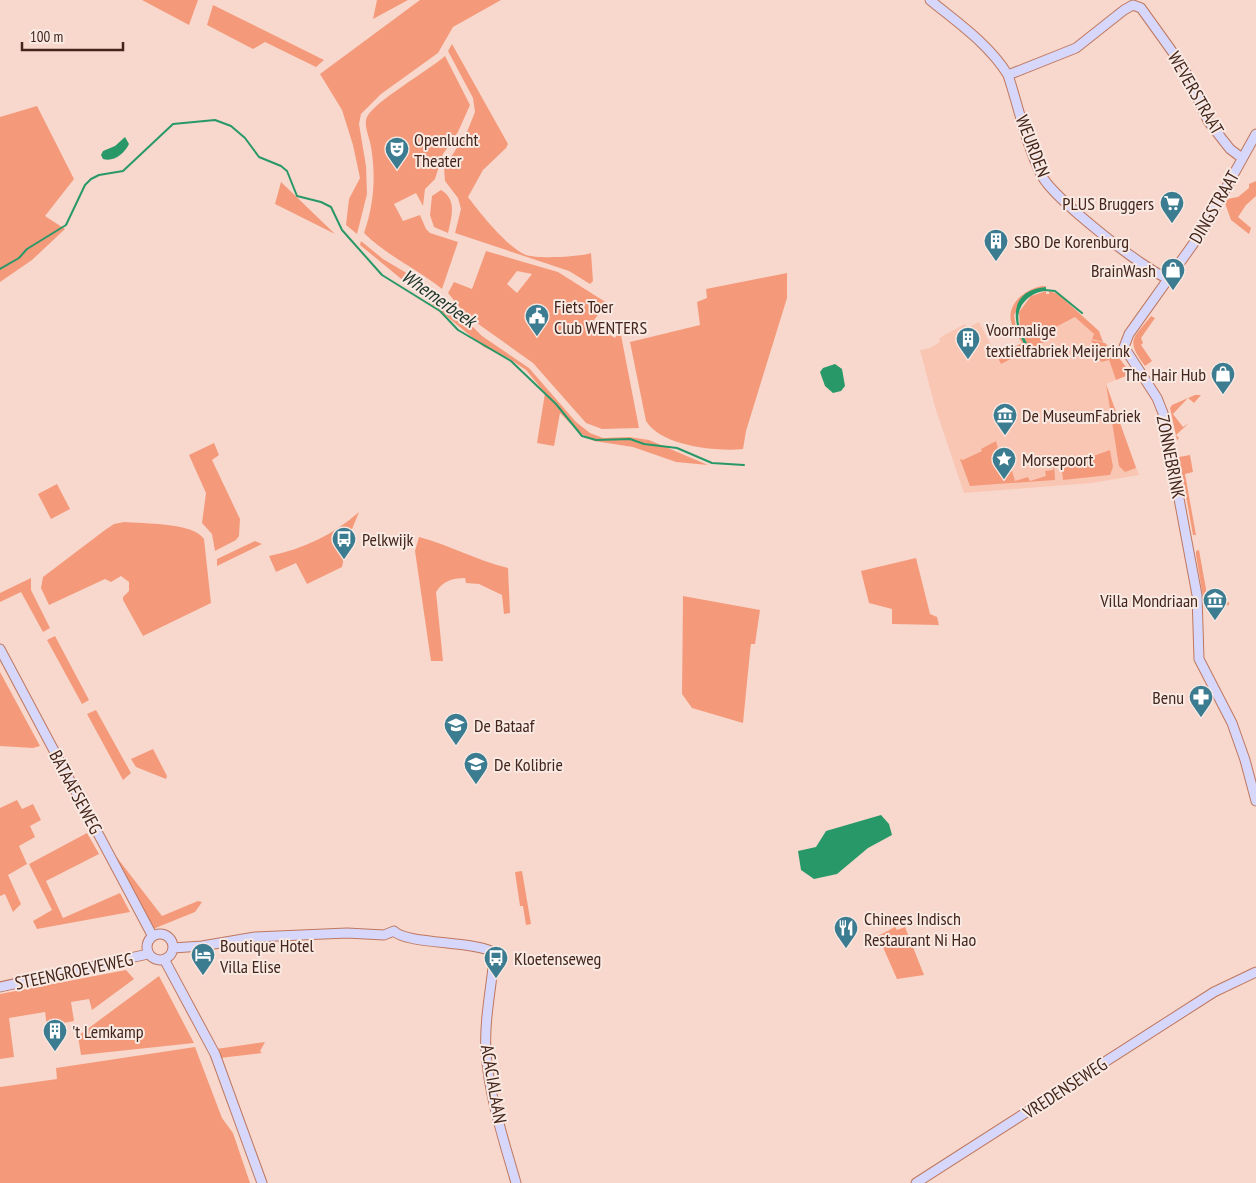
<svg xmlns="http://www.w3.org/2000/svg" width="1256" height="1183" font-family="'PT Sans Narrow',sans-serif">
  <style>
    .built { fill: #fac6b4 }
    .green { fill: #f49a7b; fill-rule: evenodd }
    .water { fill: #299868 }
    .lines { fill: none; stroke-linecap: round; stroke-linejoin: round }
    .stream { stroke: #299868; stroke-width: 2 }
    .secondary-casing { stroke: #bf775e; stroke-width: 11 }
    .secondary { stroke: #d6d7fb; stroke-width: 9 }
    .labels { text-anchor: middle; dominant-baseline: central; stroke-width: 4; stroke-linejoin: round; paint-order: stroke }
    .street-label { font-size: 18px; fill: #43251b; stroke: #f9e9e3 }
    .poi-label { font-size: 18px; fill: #43251b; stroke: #f9e9e3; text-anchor: start }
    .water-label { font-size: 19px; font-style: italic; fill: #1c3226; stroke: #f9e9e3 }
  </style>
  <rect width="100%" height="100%" fill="#f8d8cd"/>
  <path class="built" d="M1078,315l22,19 16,46 -10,4 33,91 -47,8 -128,10 -29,-86 -15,-57 10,-2 10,-6 -1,-3 5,-4 21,-11 2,4 12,-6 18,34z"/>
  <path class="green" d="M142,0h56l-9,25z
    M377,0h31l-35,19z
    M420,0h81l-48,27 -15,26 -57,41 -20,20 -2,10 7,42 1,28 -10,40 -11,-9 3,-26 11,-21 -7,-33 -11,-35 -22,-36z
    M213,5l111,55 -8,7 -51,-25 -12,7 -46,-24z
    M452,44l56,100 -2,4 -23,22 -15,27c11,15 41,52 58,58 12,4 53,2 65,-2l2,28 -3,3 -21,-13 -114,-38 6,-24 -3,-11 -13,-17 -1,-13 23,-36 8,-20 -2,-14 -25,-47z
    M445,56l25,49 -12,27 -15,22 -8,25 -10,10 -2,17 -7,-13 -22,11 9,17 17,-6 6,14 4,4 28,9 -16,47c-26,-21 -55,-33 -78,-56 10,-28 12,-57 7,-86 -1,-9 -8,-22 -4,-30 8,-16 61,-46 78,-61z
    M37,106l37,73 -29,37 20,13 -33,31 -32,22v-165z
    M1256,181v15l-10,9 -8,12 13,11 -2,6 -18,-14 -6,-17 2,-4 11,-2 11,-9v-4z
    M281,182l54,52 -60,-30z
    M441,190c17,10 10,28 7,43l-14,-6 -4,-12 2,-19z
    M361,241l22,18 42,25 31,26 26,26 47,32 47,54 14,11 13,5 26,-1 20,3 59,25 -32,-3 -43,-15 -39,-6 -14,-8 -20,-20 -6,33 -17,-3 8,-50 -19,-23 -18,-12 -24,-11 -124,-102z
    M486,251l72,21 49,31 -16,21 24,14 5,-8 19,98 -37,1 -16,-6 -53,-60 -66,-47 -19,-23 6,-11 18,7zM517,271l15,3 -15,19 -10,-9z
    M787,273v25l-41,133 -3,18c-26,3 -82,-3 -97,-28l-16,-79 70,-17 -3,-23 10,-4 -1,-9z
    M1042,286h5l-20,8 -13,21 2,13 8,16 3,-1 -7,-15 -1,-16 12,-16 15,-5v3h3v-3l9,3 41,37 4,11 -11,-3 2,-5 -19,-17 -29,15 1,3 -3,2 2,4 -45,23 -4,-8 25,-13c-4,-7 -10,-14 -11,-22 -4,-18 15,-32 31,-35z
    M1151,316l4,2 -14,20 2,5 -2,2 11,16 -7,5c-20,-27 -12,-27 6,-50z
    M1091,340l14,3 4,4 6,-2 2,10 14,19 -15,6 -7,-20 -8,2z
    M1106,384l30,84 -11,4 -6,-6z
    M1195,395h6l-7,8 -6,-5 -15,16 10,13 6,-4 -13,12 3,3 -2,2 -7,-32 2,-3z
    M996,441l8,32 8,-2 3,10 13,-4 2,4 16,-5 -1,-5 8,-1 1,-7 1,17 -85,6 -10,-27 3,1 19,-9 -1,-2z
    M214,443l5,12 -7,5 28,59 -1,17 -3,4 -21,11 -3,-17 -10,-11 4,-30 -17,-38z
    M1110,450l3,17 -3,8 -47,5 -2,-18 3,5 17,-6 7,4 -6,-5z
    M1190,455l3,17 -8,2 11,61h-3l-14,-78z
    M57,484l13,25 -19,10 -13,-25z
    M359,512l-11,27 -6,28 -35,17 -11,-21 -20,9 -7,-16c34,-7 64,-21 90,-44z
    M124,522c20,2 69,0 80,17l7,64 -68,33 -20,-36v-3l6,-6v-9l-8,-6 -10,6 -6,-3 -56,26 -8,-17 2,-11 62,-47 9,-6z
    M419,537c30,8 57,23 89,31l2,45 -6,1 -2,-19 -23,-11 -13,-1 -1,-5c-13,0 -22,3 -29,14l7,69h-12l-16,-110z
    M255,541l7,3 -45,22v-7z
    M1199,550l10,56 20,-4v3l-24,4 -9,-54v-4z
    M916,558l14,56 7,3 2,8 -47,-1v-15l-23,-6 -8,-32z
    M31,578v12l19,38 -7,4 -22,-40 -21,10v-9z
    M683,596l77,14 -5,34h-4l-1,8 -7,71 -51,-15 -10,-14z
    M55,636l34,64 -7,4 -35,-64z
    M0,672l40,74 -7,2 -33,-2z
    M96,710l35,63 -8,7 -36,-66z
    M153,749l14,27 -1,3 -30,-12 -5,-8z
    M17,800l5,9 11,-5 8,16 -11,6 5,11 -16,9 8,18 -19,11 13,29 -8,8 -8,-18 -5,2v-88z
    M87,833l12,21 -53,27 17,37 57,-25 10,19 -93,17 -4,-8 19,-11 -23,-46z
    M115,855l47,61 36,-15 4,1 -7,10 -42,17z
    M522,871l9,53 -5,1 -3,-19h-3l-5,-34z
    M895,927l2,3 8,-3 19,48 -27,4 -19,-43z
    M126,970l8,9 -42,31 -3,-11 -18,3 3,19 -27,5 -2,-14 -36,6 5,39 -14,2v-65z
    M159,976l35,67 -113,12 -3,-19z
    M265,1042l-5,9 2,2 -42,5 -4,-9z
    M195,1047l27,71 11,15 17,50h-250v-96l57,-8 -1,-11z"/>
  <path class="water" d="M125,137l4,7c-5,10 -15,18 -26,15l-2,-4 2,-4 12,-5z
    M1046,287v4c-17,1 -31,16 -27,33 1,7 5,13 8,19l-3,1c-13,-25 -14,-54 22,-57z
    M835,364l7,5 3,17 -4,5 -8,2 -8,-7 -5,-14 3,-4z
    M881,815l8,9 3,11 -24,13 -31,26 -23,5 -13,-9 -3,-19 18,-4 10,-16z"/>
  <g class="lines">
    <path class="stream" d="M0,269l19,-11 8,-9 39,-24 19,-40 6,-6 8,-4 24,-4 50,-47 42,-4 16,6 14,12 14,19 22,9 6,5 10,25 24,6 10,5 11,23 40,45 58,36 18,19 53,31 45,43 26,32 14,4 34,-1 14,5 33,4 35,15 32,2
      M1045,290l10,1 27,22"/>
    <defs>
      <path id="secondary" d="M930,0c28,23 59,44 78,75 11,33 18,70 34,101 12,23 102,94 127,103
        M1008,75l68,-27 48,-38 9,-5 8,3 43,60 24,53 22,28 12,9
        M1256,134l-55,99 -72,101 -5,13 33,51 6,15 34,182 2,64 33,64 13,37 11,41
        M0,649l152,286
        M147 947a13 13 0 1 1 26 0a13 13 0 1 1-26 0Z
        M173,948l29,-2 53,-9 92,-4 37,2 10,-4c11,13 76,10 97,20l3,7c-3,32 -10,63 -8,95 3,43 18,88 30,130
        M164,959l51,95 47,129
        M0,987l148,-33
        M916,1183l298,-191 42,-20"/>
    </defs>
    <use href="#secondary" class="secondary-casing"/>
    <use href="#secondary" class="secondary"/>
  </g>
  <defs>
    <symbol id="theatre-pin" viewBox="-11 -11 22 30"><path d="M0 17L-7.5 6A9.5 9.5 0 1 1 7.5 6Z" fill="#3c7c90" stroke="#f9e9e3"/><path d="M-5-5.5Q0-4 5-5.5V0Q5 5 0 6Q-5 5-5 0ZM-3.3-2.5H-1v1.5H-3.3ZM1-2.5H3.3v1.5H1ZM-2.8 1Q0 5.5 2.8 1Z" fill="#fff"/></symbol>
    <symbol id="supermarket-pin" viewBox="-11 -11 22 30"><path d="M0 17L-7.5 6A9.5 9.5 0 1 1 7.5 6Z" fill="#3c7c90" stroke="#f9e9e3"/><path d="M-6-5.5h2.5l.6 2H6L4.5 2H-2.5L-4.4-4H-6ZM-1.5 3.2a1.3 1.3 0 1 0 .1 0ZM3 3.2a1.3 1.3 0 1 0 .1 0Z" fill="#fff"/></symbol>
    <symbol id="building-pin" viewBox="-11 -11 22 30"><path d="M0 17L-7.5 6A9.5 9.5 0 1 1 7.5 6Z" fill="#3c7c90" stroke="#f9e9e3"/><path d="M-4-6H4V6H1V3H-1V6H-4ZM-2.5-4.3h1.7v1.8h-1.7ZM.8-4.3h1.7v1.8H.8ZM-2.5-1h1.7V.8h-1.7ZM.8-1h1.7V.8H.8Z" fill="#fff"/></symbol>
    <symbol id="shop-pin" viewBox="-11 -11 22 30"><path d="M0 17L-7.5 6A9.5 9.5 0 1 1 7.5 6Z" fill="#3c7c90" stroke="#f9e9e3"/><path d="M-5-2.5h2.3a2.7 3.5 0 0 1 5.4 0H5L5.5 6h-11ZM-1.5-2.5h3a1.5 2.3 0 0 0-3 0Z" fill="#fff"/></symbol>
    <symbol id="civic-pin" viewBox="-11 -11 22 30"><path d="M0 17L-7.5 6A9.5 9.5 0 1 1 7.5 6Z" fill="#3c7c90" stroke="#f9e9e3"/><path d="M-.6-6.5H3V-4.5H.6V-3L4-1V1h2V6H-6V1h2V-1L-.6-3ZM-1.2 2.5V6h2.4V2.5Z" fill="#fff"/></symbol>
    <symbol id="museum-pin" viewBox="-11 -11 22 30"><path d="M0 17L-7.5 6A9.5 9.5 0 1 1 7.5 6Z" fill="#3c7c90" stroke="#f9e9e3"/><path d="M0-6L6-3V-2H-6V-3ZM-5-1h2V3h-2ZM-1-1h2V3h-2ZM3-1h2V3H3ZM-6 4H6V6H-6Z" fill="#fff"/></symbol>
    <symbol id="sight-pin" viewBox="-11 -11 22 30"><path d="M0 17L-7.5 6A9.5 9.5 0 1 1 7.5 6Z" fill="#3c7c90" stroke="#f9e9e3"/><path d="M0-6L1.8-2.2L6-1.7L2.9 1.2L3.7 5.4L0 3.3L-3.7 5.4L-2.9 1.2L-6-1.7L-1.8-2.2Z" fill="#fff"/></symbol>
    <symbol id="bus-pin" viewBox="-11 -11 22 30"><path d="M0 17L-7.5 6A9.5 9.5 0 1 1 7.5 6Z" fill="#3c7c90" stroke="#f9e9e3"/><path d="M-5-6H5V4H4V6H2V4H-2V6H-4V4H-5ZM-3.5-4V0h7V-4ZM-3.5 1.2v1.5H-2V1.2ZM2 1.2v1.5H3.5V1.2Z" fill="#fff"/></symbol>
    <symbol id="pharmacy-pin" viewBox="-11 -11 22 30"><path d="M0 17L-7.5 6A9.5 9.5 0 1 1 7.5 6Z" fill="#3c7c90" stroke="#f9e9e3"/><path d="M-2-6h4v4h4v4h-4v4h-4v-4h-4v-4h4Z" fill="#fff"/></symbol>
    <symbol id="school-pin" viewBox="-11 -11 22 30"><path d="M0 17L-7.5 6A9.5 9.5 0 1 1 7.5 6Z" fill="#3c7c90" stroke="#f9e9e3"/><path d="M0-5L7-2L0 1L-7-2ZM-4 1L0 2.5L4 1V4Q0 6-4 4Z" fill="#fff"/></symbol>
    <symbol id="restaurant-pin" viewBox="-11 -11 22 30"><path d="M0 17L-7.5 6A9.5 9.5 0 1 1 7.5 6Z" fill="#3c7c90" stroke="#f9e9e3"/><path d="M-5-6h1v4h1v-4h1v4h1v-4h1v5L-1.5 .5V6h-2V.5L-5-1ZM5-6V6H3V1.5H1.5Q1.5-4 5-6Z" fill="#fff"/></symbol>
    <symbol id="hotel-pin" viewBox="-11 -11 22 30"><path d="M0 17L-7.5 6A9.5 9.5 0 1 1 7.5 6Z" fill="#3c7c90" stroke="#f9e9e3"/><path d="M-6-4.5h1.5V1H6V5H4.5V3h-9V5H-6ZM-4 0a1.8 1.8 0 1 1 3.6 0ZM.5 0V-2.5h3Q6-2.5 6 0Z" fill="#fff"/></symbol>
  </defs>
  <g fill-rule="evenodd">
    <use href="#theatre-pin" x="383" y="135" width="28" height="38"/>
    <use href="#supermarket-pin" x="1158" y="189" width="28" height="38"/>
    <use href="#building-pin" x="982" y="227" width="28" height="38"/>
    <use href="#shop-pin" x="1159" y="256" width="28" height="38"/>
    <use href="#civic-pin" x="523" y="302" width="28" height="38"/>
    <use href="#building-pin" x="954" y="325" width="28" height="38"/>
    <use href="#shop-pin" x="1209" y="360" width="28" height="38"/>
    <use href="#museum-pin" x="991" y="401" width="28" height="38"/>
    <use href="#sight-pin" x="990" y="445" width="28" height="38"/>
    <use href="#bus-pin" x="330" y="525" width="28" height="38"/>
    <use href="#museum-pin" x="1201" y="586" width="28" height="38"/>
    <use href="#pharmacy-pin" x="1187" y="683" width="28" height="38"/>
    <use href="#school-pin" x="442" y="711" width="28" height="38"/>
    <use href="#school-pin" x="462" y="750" width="28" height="38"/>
    <use href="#restaurant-pin" x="832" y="914" width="28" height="38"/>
    <use href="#hotel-pin" x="189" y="941" width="28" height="38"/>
    <use href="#bus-pin" x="482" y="944" width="28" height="38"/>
    <use href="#building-pin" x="41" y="1017" width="28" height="38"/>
  </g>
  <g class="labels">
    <g class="street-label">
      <text transform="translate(1196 93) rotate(60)">WEVERSTRAAT</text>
      <text transform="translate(1033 146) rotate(69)">WEURDEN</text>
      <text transform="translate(1214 207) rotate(-60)">DINGSTRAAT</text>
      <text transform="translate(1171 457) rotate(79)">ZONNEBRINK</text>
      <text transform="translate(76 792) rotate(62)">BATAAFSEWEG</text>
      <text transform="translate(74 971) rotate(-12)">STEENGROEVEWEG</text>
      <text transform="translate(494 1084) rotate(80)">ACACIALAAN</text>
      <text transform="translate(1065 1088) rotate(-33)">VREDENSEWEG</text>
    </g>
    <g class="poi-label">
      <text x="414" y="139">Openlucht<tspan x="414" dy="21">Theater</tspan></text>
      <text x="1154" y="203" text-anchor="end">PLUS Bruggers</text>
      <text x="1014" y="241">SBO De Korenburg</text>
      <text x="1156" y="270" text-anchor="end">BrainWash</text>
      <text x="554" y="306">Fiets Toer<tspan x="554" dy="21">Club WENTERS</tspan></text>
      <text x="986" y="329">Voormalige<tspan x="986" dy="21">textielfabriek Meijerink</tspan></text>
      <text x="1206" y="374" text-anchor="end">The Hair Hub</text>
      <text x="1022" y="415">De MuseumFabriek</text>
      <text x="1022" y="459">Morsepoort</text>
      <text x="362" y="539">Pelkwijk</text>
      <text x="1198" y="600" text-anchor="end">Villa Mondriaan</text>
      <text x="1184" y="697" text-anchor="end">Benu</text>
      <text x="474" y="725">De Bataaf</text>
      <text x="494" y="764">De Kolibrie</text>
      <text x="864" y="918">Chinees Indisch<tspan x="864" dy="21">Restaurant Ni Hao</tspan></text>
      <text x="220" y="945">Boutique Hotel<tspan x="220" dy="21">Villa Elise</tspan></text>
      <text x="514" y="958">Kloetenseweg</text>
      <text x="72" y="1031">'t Lemkamp</text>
    </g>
    <g class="water-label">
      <text transform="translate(439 298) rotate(35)">Whemerbeek</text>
    </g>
  </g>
  <path d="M22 42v8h101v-8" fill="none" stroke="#43251b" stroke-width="2.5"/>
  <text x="30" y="42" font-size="15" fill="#43251b" stroke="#f9e9e3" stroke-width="4" paint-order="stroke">100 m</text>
</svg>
